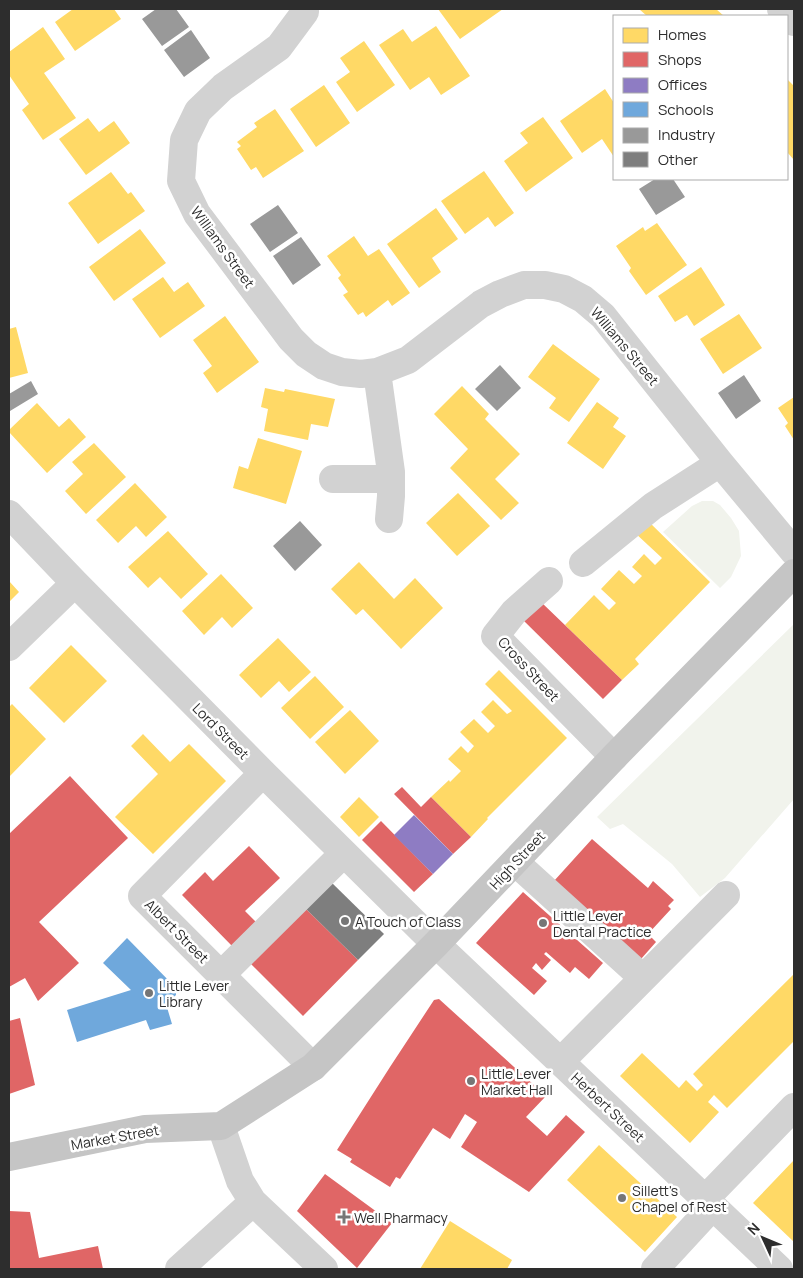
<svg xmlns="http://www.w3.org/2000/svg" width="803" height="1278" font-family="Manrope,sans-serif">
  <style>
    .green { fill: #f1f3ec }
    .homes { fill: #ffd966 }
    .shops { fill: #e06666 }
    .offices { fill: #8e7cc3 }
    .schools { fill: #6fa8dc }
    .industry { fill: #999 }
    .building { fill: #7e7e7e }
    .lines { fill: none; stroke-linecap: round; stroke-linejoin: round }
    .minor { stroke: #d2d2d2; stroke-width: 28 }
    .major { stroke: #c5c5c5; stroke-width: 28 }
    .poi-dot { fill: #767676; stroke: #fff; stroke-width: 2 }
    .labels { text-anchor: middle; dominant-baseline: central; stroke-width: 5; stroke-linejoin: round; paint-order: stroke }
    .street-label { font-size: 14px; fill: #2d2d2d; stroke: #fff }
    .poi-label { font-size: 14px; fill: #2d2d2d; stroke: #fff; text-anchor: start }
  </style>
  <rect width="100%" height="100%" fill="#fff"/>
  <path class="green" d="M702,501h11l7,4 11,13 8,13 2,25 -10,21 -11,11 -57,-56 29,-26z
    M794,624v175l-69,79 -25,19 -28,-33 -49,-40 -13,5 -13,-12z"/>
  <path class="homes" d="M73,9h41l7,10 -46,32 -20,-29z
    M438,9h65l-43,30z
    M639,9h77l8,7h-77z
    M436,26l34,50 -29,19 -12,-18 -19,13 -31,-45 24,-16 9,13z
    M43,27l22,32 -21,14 32,45 -33,22 -21,-30 7,-6 -20,-29v-23z
    M364,41l31,44 -38,27 -21,-30 14,-10 -10,-14z
    M787,79l7,7v74l-7,-8z
    M324,85l26,38 -34,24 -26,-38z
    M605,89l9,14v54l-12,-18 -20,14 -22,-32z
    M275,109l29,42 -41,27 -7,-11 -5,3 -14,-21 4,-3 -4,-4 20,-15 -3,-4z
    M543,117l30,41 -47,34 -22,-31 24,-18 -8,-10z
    M88,118l11,14 15,-11 16,22 -44,32 -27,-36z
    M484,171l30,42 -19,14 -7,-10 -23,17 -24,-33z
    M111,172l17,22 3,-2 14,19 -47,33 -30,-41z
    M436,208l22,31 -26,19 9,14 -22,16 -32,-44z
    M657,223l30,42 -41,30 -17,-24 2,-3 -15,-22 27,-19 2,4z
    M140,229l26,34 -52,38 -25,-34z
    M354,236l14,20 11,-7 31,44 -18,13 -4,-6 -22,17 -3,-5 -5,3 -15,-20 5,-3 -10,-14 3,-3 -14,-19z
    M701,267l24,38 -31,21 -7,-11 -12,7 -17,-26z
    M163,277l11,15 14,-10 17,24 -45,32 -28,-39z
    M739,314l23,34 -39,26 -23,-35z
    M225,316l34,46 -42,31 -14,-20 9,-7 -19,-26z
    M16,327l12,46 -19,5v-49z
    M553,344l47,35 -31,43 -20,-14 7,-10 -28,-21z
    M462,386l27,28 -4,5 35,35 -25,25 24,24 -18,17 -51,-52 18,-19 -34,-35z
    M265,388l19,4 1,-3 50,10 -7,28 -17,-3 -3,16 -44,-9 4,-22 -7,-2z
    M794,397v43l-9,-14 3,-3 -10,-15z
    M597,402l22,16 -6,9 13,9 -23,33 -36,-26z
    M37,403l22,24 10,-9 17,19 -39,36 -38,-41v-2z
    M258,438l44,13 -16,53 -53,-16 6,-22 9,3z
    M94,443l32,34 -40,37 -21,-23 18,-17 -11,-12z
    M135,483l32,34 -21,20 -10,-11 -18,17 -22,-23z
    M458,493l32,33 -33,30 -31,-33z
    M646,519l64,63 -75,77 4,5 -17,16 -57,-55 29,-30 15,15 7,-7 -15,-14 18,-19 15,14 8,-8 -10,-9 12,-13 11,11 7,-7 -28,-26z
    M168,531l40,43 -27,25 -21,-22 -12,11 -20,-21z
    M359,562l35,37 21,-21 28,30 -42,41 -38,-40 -7,6 -25,-26z
    M221,574l32,34 -21,20 -10,-11 -18,18 -22,-24z
    M9,581l10,11 -10,10z
    M278,638l33,34 -22,20 -10,-11 -18,17 -22,-23z
    M71,645l36,36 -43,42 -35,-35z
    M499,670l68,68 -80,80 1,1 -17,18 -40,-40 18,-17 1,2 11,-11 -13,-12 13,-13 7,7 6,-7 -14,-14 14,-13 14,14 7,-7 -14,-14 12,-12 14,14 5,-3 -27,-27z
    M315,676l29,31 -34,32 -29,-31z
    M12,704l34,35 -37,38v-70z
    M350,710l29,31 -34,33 -30,-32z
    M143,734l27,28 19,-18 37,37 -73,73 -38,-37 43,-43 -27,-28z
    M359,797l20,20 -20,20 -19,-20z
    M794,974v67l-67,67 -13,-13 -6,7 11,10 -29,31 -70,-67 22,-23 37,35 7,-8 11,11 6,-6 -10,-11z
    M599,1145l78,72 -32,35 -78,-72z
    M794,1160v82l-41,-39z
    M450,1221l62,39 -5,9h-87z"/>
  <path class="shops" d="M541,602l81,78 -19,19 -80,-79z
    M70,776l58,62 -89,84 40,41 -41,38 -13,-23 -16,9v-153z
    M402,787l19,20 10,-10 40,40 -18,17 -59,-60z
    M381,821l52,53 -19,18 -52,-52z
    M592,839l56,49 5,-7 21,19 -6,6 3,3 -23,25 8,8 -15,17 -87,-78z
    M249,846l31,32 -35,33 12,12 -24,24 -51,-52 23,-23 8,9z
    M523,892l80,71 -14,16 -14,-12 -5,6 -24,-21 -2,2 7,6 -9,10 -6,-7 -4,5 15,13 -13,14 -58,-52z
    M305,908l53,52 -55,56 -53,-53z
    M439,999l107,97 -20,21 21,19 19,-21 19,17 -56,60 -68,-45 16,-25 -12,-8 -15,25 -17,-11 -33,51 -4,-2 -6,10 -40,-25 2,-3 -15,-9 53,-83 44,-67z
    M20,1018l15,67 -26,9v-73z
    M325,1174l67,49 -35,45 -60,-57z
    M9,1211l21,1 9,46 59,-12 5,23h-94z"/>
  <path class="offices" d="M414,815l39,39 -20,20 -39,-39z"/>
  <path class="schools" d="M127,938l48,49 1,8 -10,9 6,20 -22,6 -4,-10 -69,22 -10,-32 64,-20 -28,-27z"/>
  <path class="industry" d="M156,9h20l13,18 -27,19 -20,-27z
    M191,30l19,28 -26,19 -20,-27z
    M655,179h18l12,18 -29,18 -17,-26z
    M278,205l20,28 -28,19 -20,-28z
    M301,237l20,28 -28,20 -20,-29z
    M500,365l21,23 -24,23 -22,-22z
    M744,375l17,26 -25,18 -18,-26z
    M31,381l7,13 -28,17 -1,-17z
    M300,521l22,24 -27,26 -22,-25z"/>
  <path class="building" d="M331,882l53,52 -26,26 -53,-52z"/>
  <g class="lines">
    <path class="minor" d="M305,9v3l-26,35 -56,40 -25,24 -14,29 -3,41 16,33 94,125 15,15 18,12 18,6 19,2 16,-2 31,-12 73,-56 19,-10 24,-9h21l19,4 19,10 20,17 117,147 74,89
      M781,9l13,13
      M377,372l14,100v24l-2,23
      M333,479h57
      M9,514l66,69 188,190 173,171 343,325
      M583,563l70,-57 67,-43
      M549,581l-35,31 -19,24 119,121
      M9,647l66,-64
      M263,773l-121,123 171,171
      M515,862l128,116
      M221,975l123,-122
      M560,1062l166,-167
      M221,1126l19,55 13,21 71,67
      M705,1199l89,-92
      M179,1269l74,-67
      M655,1269l58,-63"/>
    <path class="major" d="M9,1157l136,-28 76,-3 92,-59 123,-123 178,-187 180,-184"/>
  </g>
  <g class="poi-dot">
    <circle cx="345" cy="921" r="5"/>
    <circle cx="543" cy="923" r="5"/>
    <circle cx="149" cy="993" r="5"/>
    <circle cx="471" cy="1081" r="5"/>
    <circle cx="622" cy="1198" r="5"/>
    <path d="M341.5 1209.5h5v5h5v5h-5v5h-5v-5h-5v-5h5z"/>
  </g>
  <g class="labels">
    <g class="street-label">
      <text transform="translate(223 247) rotate(54)">Williams Street</text>
      <text transform="translate(625 346) rotate(50)">Williams Street</text>
      <text transform="translate(529 669) rotate(47)">Cross Street</text>
      <text transform="translate(221 731) rotate(45)">Lord Street</text>
      <text transform="translate(517 860) rotate(-47)">High Street</text>
      <text transform="translate(177 931) rotate(45)">Albert Street</text>
      <text transform="translate(608 1107) rotate(43)">Herbert Street</text>
      <text transform="translate(115 1137) rotate(-10)">Market Street</text>
    </g>
    <g class="poi-label">
      <text x="553" y="915">Little Lever<tspan x="553" dy="16">Dental Practice</tspan></text>
      <text x="355" y="921">A Touch of Class</text>
      <text x="159" y="985">Little Lever<tspan x="159" dy="16">Library</tspan></text>
      <text x="481" y="1073">Little Lever<tspan x="481" dy="16">Market Hall</tspan></text>
      <text x="632" y="1190">Sillett's<tspan x="632" dy="16">Chapel of Rest</tspan></text>
      <text x="354" y="1217">Well Pharmacy</text>
    </g>
  </g>
  <rect width="803" height="1278" fill="none" stroke="#2d2d2d" stroke-width="20"/>
  <rect x="613" y="15" width="175" height="165" fill="#ffffff" stroke="#ababab"/>
  <rect x="623" y="28" width="25" height="15" fill="#ffd966" stroke="#ababab"/>
  <text x="658" y="40" font-size="15" fill="#2d2d2d">Homes</text>
  <rect x="623" y="52" width="25" height="15" fill="#e06666" stroke="#ababab"/>
  <text x="658" y="65" font-size="15" fill="#2d2d2d">Shops</text>
  <rect x="623" y="78" width="25" height="15" fill="#8e7cc3" stroke="#ababab"/>
  <text x="658" y="90" font-size="15" fill="#2d2d2d">Offices</text>
  <rect x="623" y="102" width="25" height="15" fill="#6fa8dc" stroke="#ababab"/>
  <text x="658" y="115" font-size="15" fill="#2d2d2d">Schools</text>
  <rect x="623" y="128" width="25" height="15" fill="#999999" stroke="#ababab"/>
  <text x="658" y="140" font-size="15" fill="#2d2d2d">Industry</text>
  <rect x="623" y="152" width="25" height="15" fill="#7e7e7e" stroke="#ababab"/>
  <text x="658" y="165" font-size="15" fill="#2d2d2d">Other</text>
  <g transform="translate(763 1238) rotate(314)" stroke="#ffffff" stroke-width="4" paint-order="stroke">
  <path d="M0-4L9 19L0 12L-9 19Z" fill="#2d2d2d"/>
  <text y="-8" font-size="14" font-weight="bold" text-anchor="middle" fill="#2d2d2d">N</text>
  </g>
</svg>
